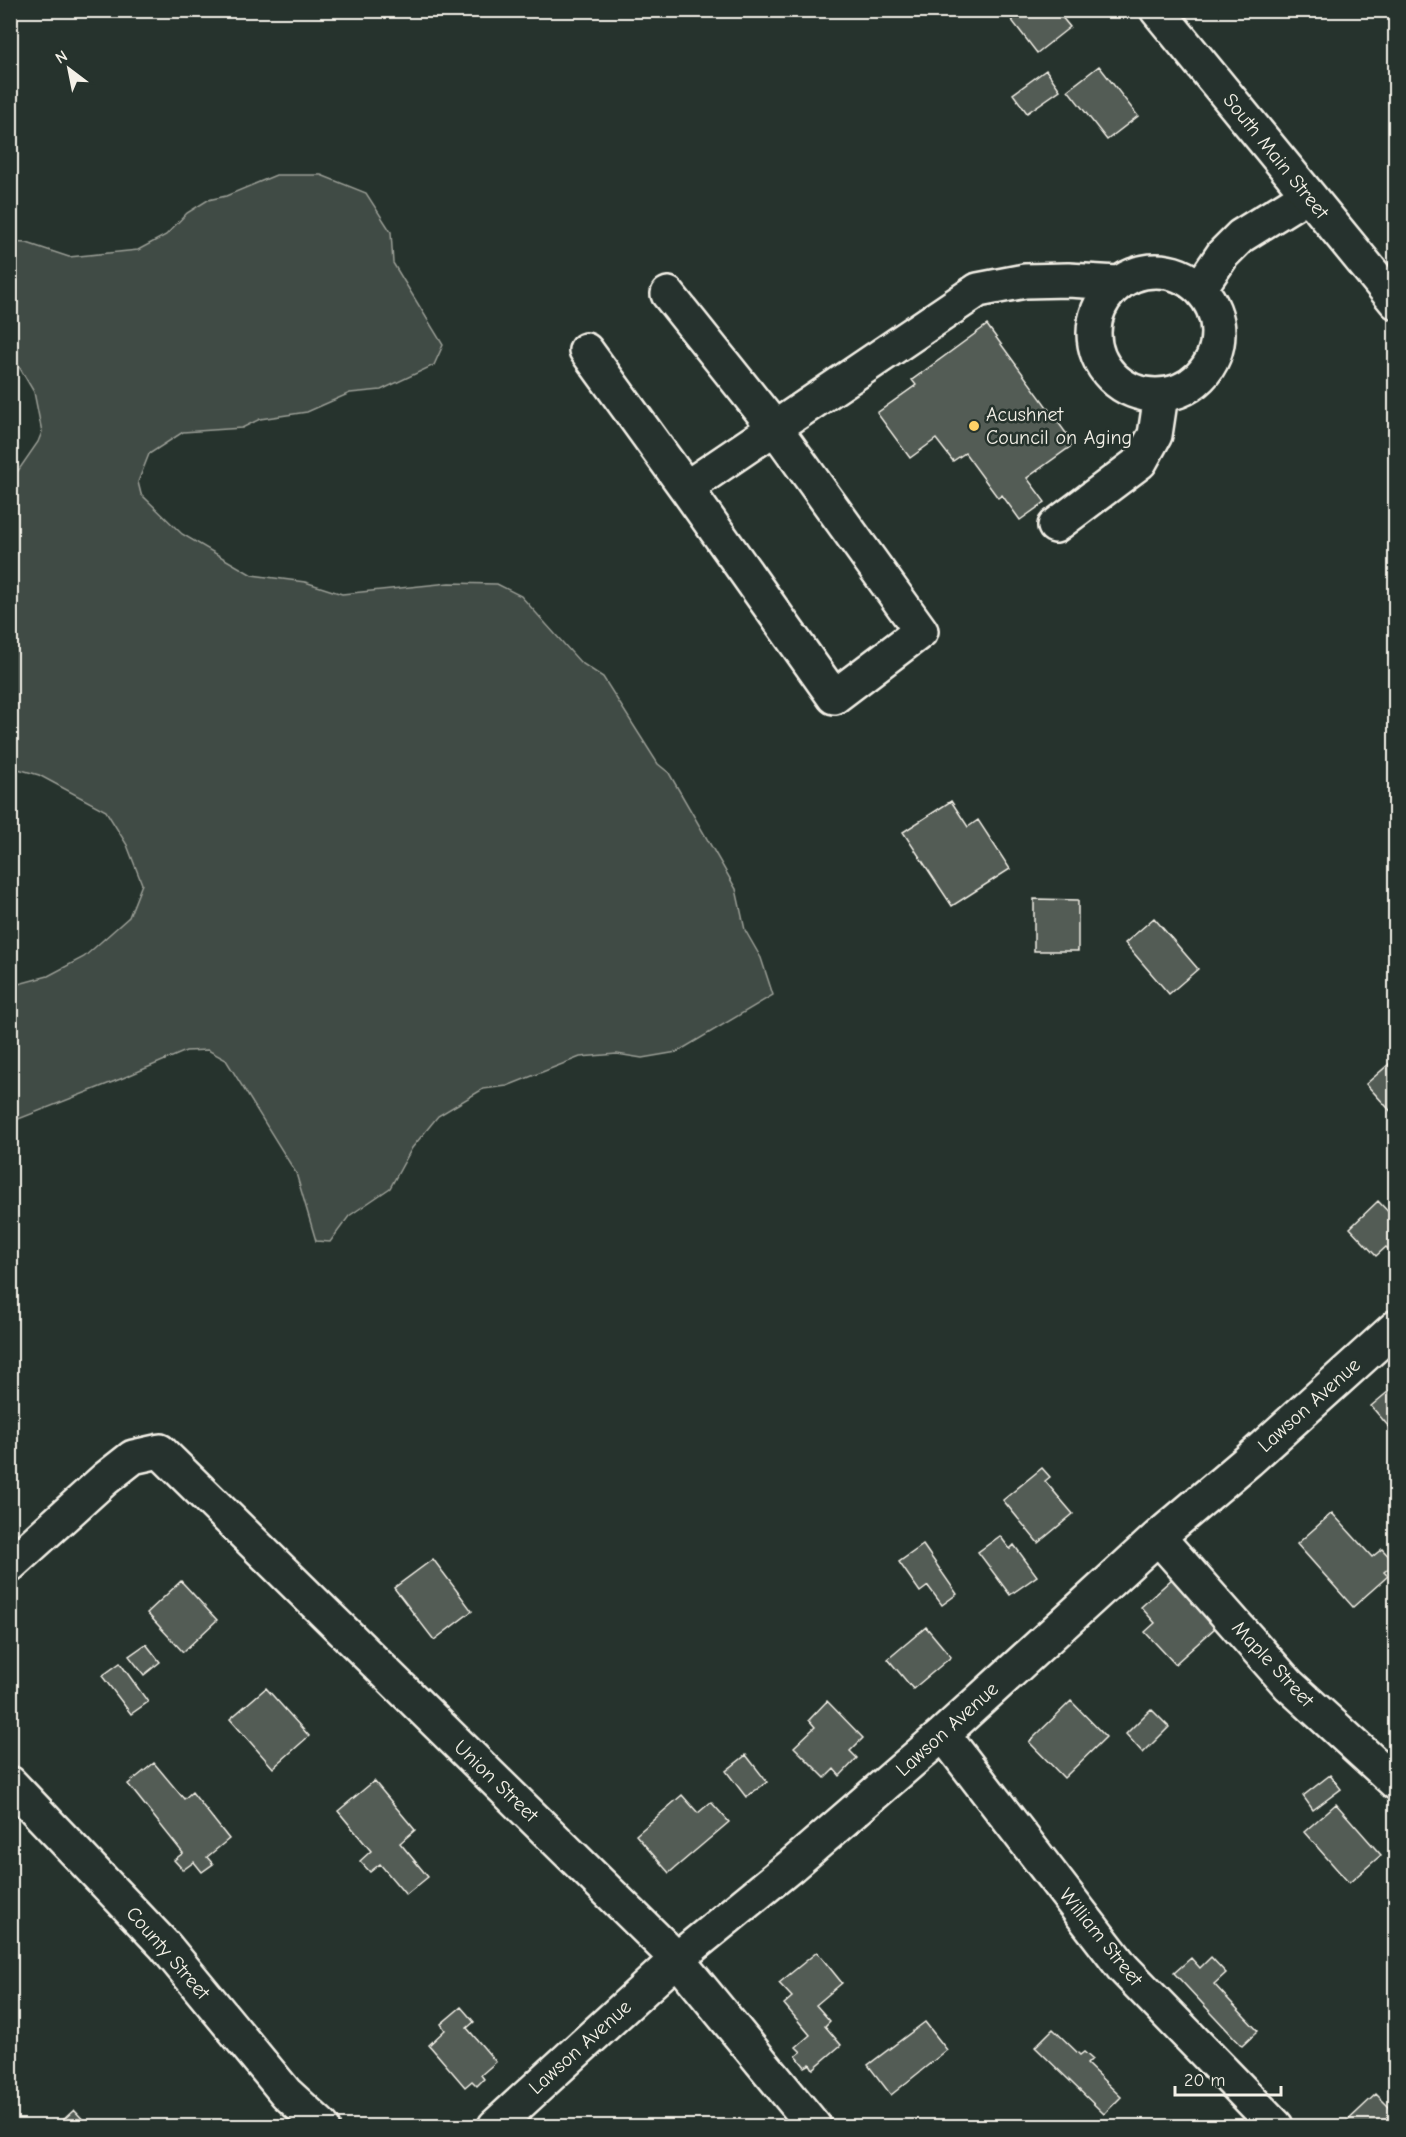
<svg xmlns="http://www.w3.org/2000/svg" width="1406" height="2137" font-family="'Comic Neue',sans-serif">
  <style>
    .green { fill: #414b45; stroke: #9a9e96; stroke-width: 1.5 }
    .building { fill: #525c55; stroke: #f4f1e8; stroke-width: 1.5 }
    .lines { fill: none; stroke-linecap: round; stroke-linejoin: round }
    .minor-casing { stroke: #f4f1e8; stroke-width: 38 }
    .major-casing { stroke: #f4f1e8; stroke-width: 38 }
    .minor { stroke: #26332d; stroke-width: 33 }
    .major { stroke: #26332d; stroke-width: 33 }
    .poi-dot { fill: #ffd166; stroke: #26332d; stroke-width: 2 }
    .labels { text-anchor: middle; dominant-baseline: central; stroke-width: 5; stroke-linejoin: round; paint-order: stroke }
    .street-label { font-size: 20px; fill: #f4f1e8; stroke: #26332d }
    .poi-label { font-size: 20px; fill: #f4f1e8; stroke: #26332d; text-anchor: start }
  </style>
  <rect width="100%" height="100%" fill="#26332d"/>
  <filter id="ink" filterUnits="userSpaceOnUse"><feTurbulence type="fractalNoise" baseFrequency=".0167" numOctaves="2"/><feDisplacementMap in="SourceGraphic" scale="12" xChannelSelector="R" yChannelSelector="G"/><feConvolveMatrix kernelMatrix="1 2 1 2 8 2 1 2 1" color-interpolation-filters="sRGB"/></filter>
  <g filter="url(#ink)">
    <path class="green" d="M276,175h45l45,18 25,39 2,31 50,82 -9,20 -53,25 -31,3 -43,19 -47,7 -18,9 -59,4 -34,22 -11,28 3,12 41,40 70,41 53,7 37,12 107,-11 48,1 24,12 59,66 23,15 55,87 11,9 67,116 9,41 16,28 12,37 -96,57 -35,6 -25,-4 -37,3 -73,29 -24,3 -45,27 -26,32 -22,40 -41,28 -19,26 -14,-1 -20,-68 -70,-113 -18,-10 -22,1 -63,27 -112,44v-136l37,-10 36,-19 45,-40 13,-33 -15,-39 -21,-34 -67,-36 -28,-8v-286l27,-39 4,-10 -8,-40 -23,-39v-111l16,1 42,14 69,-7 28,-15 21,-22 21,-13 18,-4z"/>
    <path class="building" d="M1004,10h52l14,17 -33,26z
      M1099,66l39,50 -31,24 -39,-50z
      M1046,70l14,20 -33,23 -14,-19z
      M987,325l87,119 -47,34 18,24 -25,18 -18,-25 -4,3 -33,-45 -12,8 -17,-22 -26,19 -33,-45 39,-28 -4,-5z
      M951,801l17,26 10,-7 32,49 -58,37 -49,-74z
      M1034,899l44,1v51h-44z
      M1154,918l44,51 -29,25 -44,-51z
      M1396,1058v59l-30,-33z
      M1378,1201l18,19v37l-10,-10 -10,9 -26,-28z
      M1396,1385v50l-25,-29z
      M1042,1468l8,9 -5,4 28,33 -35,29 -35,-43z
      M1332,1513l40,44 10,-8 13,14 -11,9 4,4 -35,31 -56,-63z
      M1000,1536l10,13 4,-4 23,31 -27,19 -32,-43z
      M923,1545l34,49 -15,11 -14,-19 -8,6 -21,-30z
      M433,1559l39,52 -38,29 -40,-52z
      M1183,1569l33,58 -41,37 -30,-32 10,-9 -14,-16z
      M181,1581l36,39 -34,32 -36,-39z
      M926,1627l25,30 -38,32 -25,-30z
      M146,1644l14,18 -16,13 -15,-19z
      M120,1663l28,39 -17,12 -29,-38z
      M266,1688l43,48 -36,32 -43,-49z
      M827,1701l36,37 -13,13 7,7 -17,18 -6,-7 -9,9 -31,-31 21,-20 -6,-7z
      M1071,1701l35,36 -42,41 -35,-36z
      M1151,1709l18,18 -26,26 -17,-19z
      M746,1755l21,27 -21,15 -20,-26z
      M154,1763l30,36 8,-7 37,47 -22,18 6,7 -11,8 -8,-10 -11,8 -9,-10 9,-7 -55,-69z
      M1330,1775l11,14 -28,21 -10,-14z
      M374,1781l41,49 -15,13 28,34 -22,18 -26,-31 -10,8 -10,-11 11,-10 -33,-40z
      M682,1795l16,18 13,-11 18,20 -60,51 -33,-38z
      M1336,1804l45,51 -32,28 -45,-51z
      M817,1952l25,31 -26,22 14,16 -5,5 16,19 -28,24 -3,-5 -5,3 -9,-11 5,-4 -5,-5 14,-12 -26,-31 8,-7 -13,-14z
      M1211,1957l15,16 -12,11 44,47 -16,15 -68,-73 17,-15 9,10z
      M461,2007l13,15 -7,6 29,34 -15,13 3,4 -7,7 -5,-5 -7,6 -36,-42 16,-15 -4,-6z
      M925,2022l22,28 -56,45 -23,-30z
      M1053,2029l27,26 4,-3 8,7 -5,5 34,33 -17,17 -69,-67z
      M1376,2094l20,20v9l-4,3h-50z
      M74,2110l15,16h-24l-4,-4z"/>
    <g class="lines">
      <defs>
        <path id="minor" d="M1094 333a62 62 0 1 1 124 0a62 62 0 1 1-124 0Z
          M1200,288l23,-34 18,-18 66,-41
          M668,294l107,134 146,203 -87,66 -148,-209
          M586,350l100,138 292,-198 47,-9 43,-1 50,3
          M1055,526l85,-64 15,-27 6,-40
          M1158,1537l131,148 107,98
          M10,1565l95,-86 28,-22 27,-6 517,508 137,167
          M943,1734l180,234 153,158
          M10,1783l155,163 121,147 36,33
          M495,2126l182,-167 114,-93 152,-132 215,-197 91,-77 147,-133"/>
        <path id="major" d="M1157,10l239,292"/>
      </defs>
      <use href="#minor" class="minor-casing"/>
      <use href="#major" class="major-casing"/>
      <use href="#minor" class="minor"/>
      <use href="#major" class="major"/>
    </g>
  </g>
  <circle class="poi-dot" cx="974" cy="426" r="6"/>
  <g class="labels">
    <g class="street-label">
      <text transform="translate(1276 156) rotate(51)">South Main Street</text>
      <text transform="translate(1309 1405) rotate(-42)">Lawson Avenue</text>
      <text transform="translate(1273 1664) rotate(47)">Maple Street</text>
      <text transform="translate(947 1729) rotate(-42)">Lawson Avenue</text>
      <text transform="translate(496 1781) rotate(44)">Union Street</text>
      <text transform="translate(1101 1937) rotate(51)">William Street</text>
      <text transform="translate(168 1953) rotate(49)">County Street</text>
      <text transform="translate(580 2047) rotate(-42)">Lawson Avenue</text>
    </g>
    <g class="poi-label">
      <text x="986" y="414">Acushnet<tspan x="986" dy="23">Council on Aging</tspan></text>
    </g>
  </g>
  <rect width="1406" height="2137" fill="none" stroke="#26332d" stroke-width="36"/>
  <rect x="18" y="18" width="1370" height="2101" fill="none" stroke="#f4f1e8" stroke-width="2" filter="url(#ink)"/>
  <g transform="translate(69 69) rotate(328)" stroke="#26332d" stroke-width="4.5" paint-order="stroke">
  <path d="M0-4.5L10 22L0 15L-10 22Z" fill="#f4f1e8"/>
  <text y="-9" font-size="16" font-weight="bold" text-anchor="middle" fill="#f4f1e8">N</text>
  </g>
  <path d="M1175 2086v9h106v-9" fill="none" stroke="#f4f1e8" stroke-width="3"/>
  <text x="1184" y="2086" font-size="18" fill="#f4f1e8" stroke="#26332d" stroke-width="4.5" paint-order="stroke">20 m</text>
</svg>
